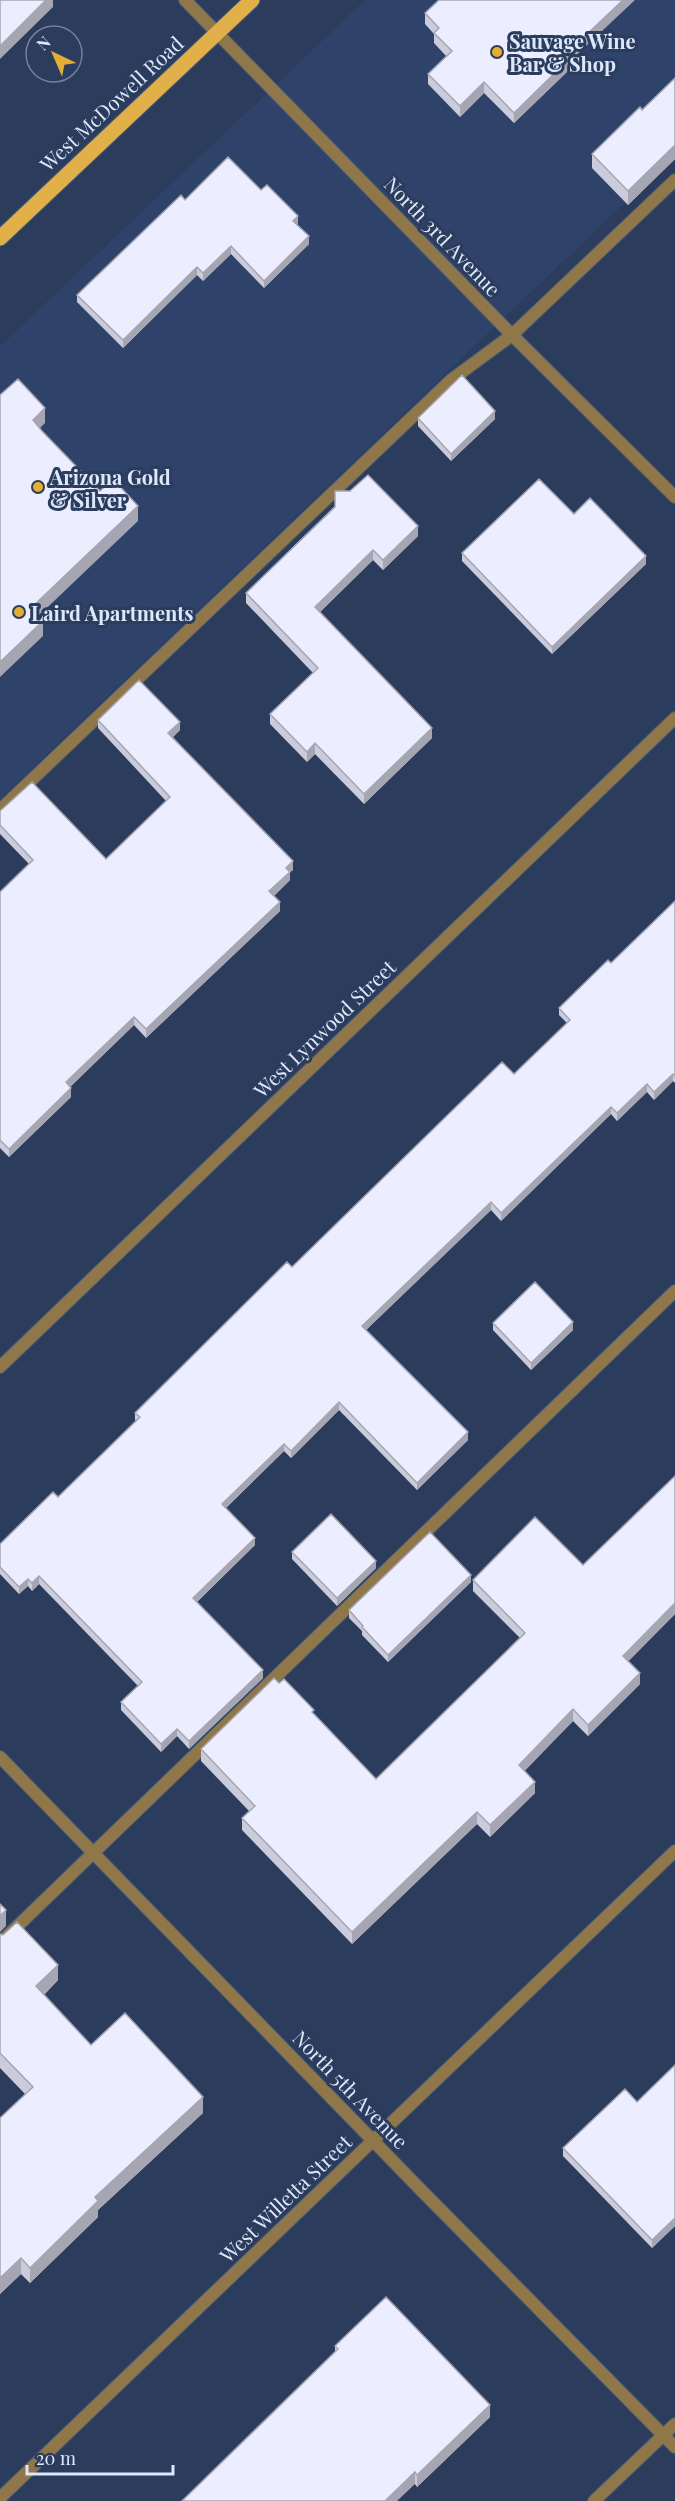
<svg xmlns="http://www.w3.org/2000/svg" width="675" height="2501" font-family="'Playfair Display',serif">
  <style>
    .built { fill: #2f4269 }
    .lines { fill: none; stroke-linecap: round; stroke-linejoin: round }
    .service-casing { stroke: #475876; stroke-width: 14 }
    .minor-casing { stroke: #475876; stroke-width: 14 }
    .tertiary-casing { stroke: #475876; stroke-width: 14 }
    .primary-casing { stroke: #475876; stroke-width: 17 }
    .service { stroke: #8f774a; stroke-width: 12 }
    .minor { stroke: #8f774a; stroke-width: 12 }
    .tertiary { stroke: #8f774a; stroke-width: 12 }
    .primary { stroke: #e1b049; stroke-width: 15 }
    .wall { fill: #cbccdb }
    .shaded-wall { fill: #a5a6b2 }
    .building { fill: #ecedff; stroke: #a5a6b2; stroke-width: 1.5 }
    .poi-dot { fill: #e4ae35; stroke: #2b3c5c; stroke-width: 2 }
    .labels { text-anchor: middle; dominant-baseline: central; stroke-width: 6; stroke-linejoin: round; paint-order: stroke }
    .poi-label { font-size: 20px; font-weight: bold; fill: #dce8fc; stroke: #2b3c5c; text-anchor: start }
    .street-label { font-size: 20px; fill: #dce8fc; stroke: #2b3c5c }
  </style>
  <rect width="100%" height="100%" fill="#2b3c5c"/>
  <path class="built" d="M365,0h310v155l-675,644v-453z"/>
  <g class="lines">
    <defs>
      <path id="service" d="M0,810l451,-430 61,-45 163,-155
        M0,1943l675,-652
        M594,2501l81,-77"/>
      <path id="minor" d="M0,1367l675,-649
        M0,2498l675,-647"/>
      <path id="tertiary" d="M185,0l327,335 163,162
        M0,1757l420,432 255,258"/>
      <path id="primary" d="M0,238l252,-238"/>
    </defs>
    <use href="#service" class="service-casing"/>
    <use href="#minor" class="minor-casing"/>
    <use href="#tertiary" class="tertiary-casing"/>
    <use href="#primary" class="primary-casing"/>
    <use href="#service" class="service"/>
    <use href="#minor" class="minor"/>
    <use href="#tertiary" class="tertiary"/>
    <use href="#primary" class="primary"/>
  </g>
  <path class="wall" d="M425,13l144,49v8l-55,53 -30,-30 -24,24 -32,-33v-10l18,-18 -12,-13v-9l-9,-10z
    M675,78v81l-47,46 -36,-37v-14l50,-44z
    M261,190l37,34 -1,1 12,19 -45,44 -33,-34 -28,27 -6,-6 -74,73 -46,-46v-7l108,-95z
    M418,418l77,1 -44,42 -33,-35z
    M350,491l68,45 -35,34 -10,-10 -53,52 112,126 -68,66 -49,-50 -8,8 -37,-38v-10l43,-41 -67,-70v-10z
    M574,514l72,50 -94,90 -90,-93v-8z
    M98,720l82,10 -7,7 120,133 -3,2v8l-16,16 6,15 -134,127 -12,-13 -64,62 1,10 -62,60 -9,-9v-256l29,-28 -29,-30v-23l106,48 60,-58 -68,-73z
    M675,901v182l-2,-2 -19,19 -7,-8 -30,29 -6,-7 -110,107 -10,-11 -125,120 102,110 -51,50 -78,-80 -48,48 -7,-7 -58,57 29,37 -58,57 66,76 -74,71 -12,-13 -16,16 -40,-42v-8l17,-16 -99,-102 -7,7 -4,-5 -9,8 -19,-20v-30l58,-47 78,-76 -1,-1v-7l157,-146 222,-193 53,-51 -8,-8v-7l52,-45z
    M493,1323l80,7 -42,40 -38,-40z
    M675,1476v138l-47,47 12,23 -52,52 -15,-15 -49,50 11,22 -45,44 -13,-13 -125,120 -110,-114v-12l7,-7 -48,-50v-12l78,-66 35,31 62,65 144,-141 -47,-47v-11l110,-15z
    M292,1552l84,16 -39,38 -45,-47z
    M471,1582l-83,80 -26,-27v-4l-13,-13v-8z
    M0,1934l58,46 -14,15 47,50 112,68 -105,97v7l-68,66 -9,-9 -21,20v-176l25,-24 -25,-26z
    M675,2065v161l-23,22 -89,-92v-8l74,-46z
    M335,2346l155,71 -73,70 -2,-3 -80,-132z"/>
  <path class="shaded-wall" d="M46,0h7v7l-53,52v-13z
    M623,0h12l-66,62v8l-55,53v-10l51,-58z
    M484,82v11l-24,24v-11z
    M675,145v14l-47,46v-14z
    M298,216v8l-5,4v-7z
    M309,236v8l-45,44v-7z
    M231,246v8l-28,27v-8z
    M197,267v8l-74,73v-8z
    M45,408v15l-12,12v-15z
    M495,411v8l-44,42v-7z
    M138,506v15l-107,102v-15z
    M418,526v10l-35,34v-10z
    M373,550v10l-58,57v-10z
    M646,556v8l-94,90v-7z
    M43,621v15l-43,41v-15z
    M180,722v8l-12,11v-8z
    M432,728v10l-68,66v-10z
    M315,743v11l-8,8v-10z
    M293,861v9l-3,2v8l-21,20v-9l17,-23z
    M280,902v9l-134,127v-9z
    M134,1017v8l-68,66v-9z
    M673,1074v7l-19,19v-8z
    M647,1084v8l-30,29v-8z
    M71,1088v9l-62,60v-8z
    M611,1107v7l-110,107v-8z
    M491,1202v8l-129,124v-8z
    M573,1322v8l-42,40v-7z
    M339,1402v8l-48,48v-7z
    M468,1432v8l-51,50v-7z
    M284,1444v7l-62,60v-7z
    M255,1538v7l-62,60v-7z
    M376,1561v7l-39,38v-8z
    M471,1575v7l-83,80v-7z
    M39,1576v8l-7,7v-8z
    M28,1579v7l-9,8v-7z
    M675,1603v11l-52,53v-11z
    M263,1670v8l-74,71v-8z
    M640,1673v11l-52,52v-11z
    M573,1709v12l-54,56v-12z
    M177,1729v7l-16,16v-8z
    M535,1782v11l-45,44v-12z
    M477,1812v12l-125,120v-12z
    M6,1910v16l-6,6v-16z
    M58,1965v15l-22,22v-16z
    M203,2097v16l-105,97v7l-68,66v-15l65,-71z
    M675,2218v8l-23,22v-8z
    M21,2258v16l-21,20v-16z
    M490,2405v12l-73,70v-12z
    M415,2472v12l-18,17h-12z"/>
  <path class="building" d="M0,0h46l-46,46z
    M439,0h184l-58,55 4,4 -55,54 -30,-31 -24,24 -32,-32 24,-23 -18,-18 5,-5 -14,-15z
    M675,78v67l-47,46 -36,-37 48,-47 2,3z
    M228,157l33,33 6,-5 31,31 -5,5 16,15 -45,45 -33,-35 -28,27 -6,-6 -74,73 -46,-45 104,-100 4,5z
    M462,375l33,36 -44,43 -33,-36z
    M18,379l27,29 -12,12 9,11 58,60 13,-12 25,27 -107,102 12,13 -43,41v-267z
    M368,475l50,51 -35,34 -10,-10 -58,57 117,121 -68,66 -49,-51 -8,9 -37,-38 48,-46 -72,-75 89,-86v-16h15z
    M539,479l35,35 16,-16 56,58 -94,91 -90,-94z
    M139,680l41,42 -12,11 125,128 -7,7 4,4 -21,19 11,11 -134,127 -12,-12 -68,65 5,6 -62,61 -9,-9v-248l33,-32 -33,-35v-14l32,-29 74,77 64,-62 -72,-77z
    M675,901v175l-2,-2 -19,18 -7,-8 -30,29 -6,-6 -110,106 -10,-11 -129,124 106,106 -51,51 -78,-81 -48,49 -7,-7 -62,60 33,34 -62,60 70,72 -74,71 -12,-12 -16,15 -40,-42 21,-20 -103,-106 -7,7 -4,-4 -9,8 -19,-20v-23l53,-52 5,5 82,-80 -5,-4 152,-151 5,5 210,-205 12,12 56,-54 -11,-12 49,-48 3,3z
    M535,1282l38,40 -42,41 -38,-40z
    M675,1476v127l-52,53 17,17 -52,52 -15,-16 -54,56 16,17 -45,43 -13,-13 -125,120 -110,-114 13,-12 -54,-57 73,-71 5,5 5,-4 30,31 -2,2 64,67 149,-146 -52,-53 62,-63 48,48z
    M331,1514l45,47 -39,37 -45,-46z
    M430,1532l41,43 -83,80 -26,-28 1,-1 -14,-16z
    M0,1904l6,6 -6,6z
    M17,1922l41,43 -22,21 55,59 34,-32 78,84 -108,100 3,4 -68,67 -9,-10 -21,20v-160l33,-31 -33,-34v-119l3,1z
    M675,2065v153l-23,22 -89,-92 62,-59 12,13z
    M386,2297l104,108 -73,70 -2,-3 -30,29h-203l156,-152 -3,-3z"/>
  <g class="poi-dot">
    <circle cx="497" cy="52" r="6"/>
    <circle cx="38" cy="487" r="6"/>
    <circle cx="19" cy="612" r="6"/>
  </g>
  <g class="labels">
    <g class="poi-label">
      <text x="509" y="40">Sauvage Wine<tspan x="509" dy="23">Bar &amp; Shop</tspan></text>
      <text x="50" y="476">Arizona Gold<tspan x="50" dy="23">&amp; Silver</tspan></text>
      <text x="31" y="612">Laird Apartments</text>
    </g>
    <g class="street-label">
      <text transform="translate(111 103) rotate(-43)">West McDowell Road</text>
      <text transform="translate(443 236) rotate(46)">North 3rd Avenue</text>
      <text transform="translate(324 1028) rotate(-44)">West Lynwood Street</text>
      <text transform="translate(351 2089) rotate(46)">North 5th Avenue</text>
      <text transform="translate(285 2198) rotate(-44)">West Willetta Street</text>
    </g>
  </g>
  <g transform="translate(54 54) rotate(316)"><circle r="28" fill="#2b3c5c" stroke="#72819c" stroke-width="1.5"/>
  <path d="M0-4.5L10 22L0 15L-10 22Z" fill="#e4ae35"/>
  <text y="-9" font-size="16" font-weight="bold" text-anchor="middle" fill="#dce8fc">N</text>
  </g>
  <path d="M27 2465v9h146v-9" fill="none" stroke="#dce8fc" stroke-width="3"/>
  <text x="36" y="2465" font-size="18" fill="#dce8fc" stroke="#2b3c5c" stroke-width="4.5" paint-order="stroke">20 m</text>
</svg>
